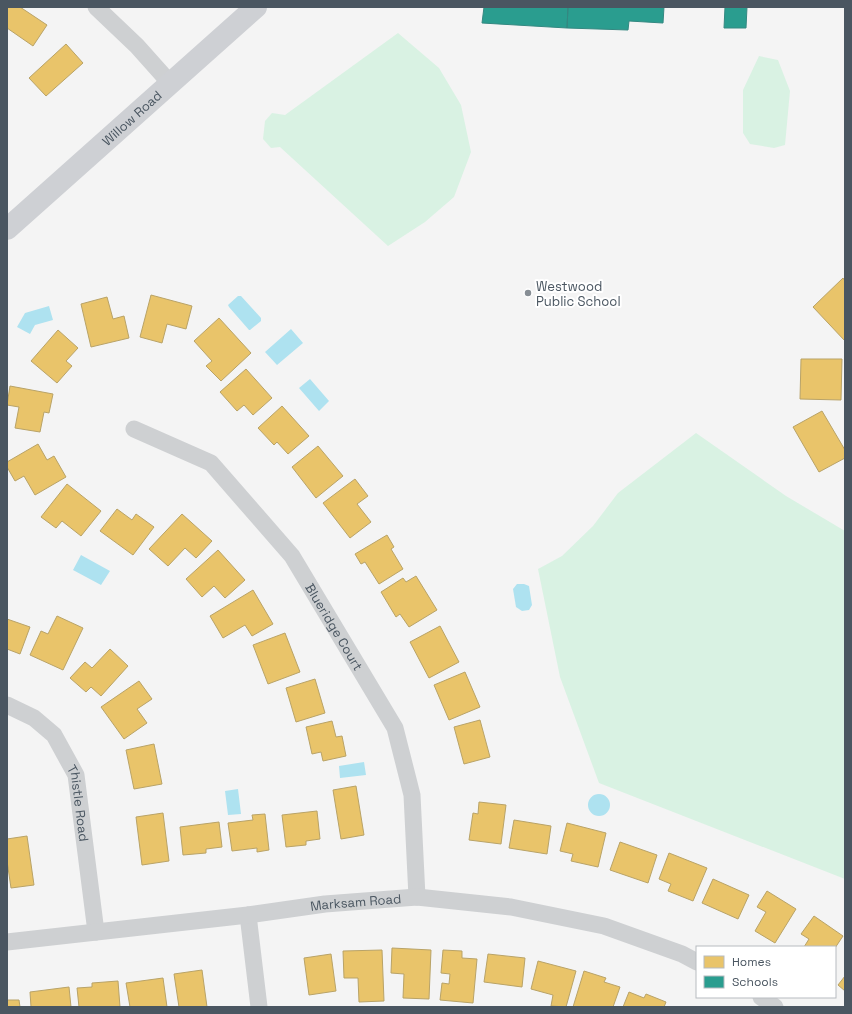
<svg xmlns="http://www.w3.org/2000/svg" width="852" height="1014" font-family="'Space Grotesk',sans-serif">
  <style>
    .green { fill: #d9f2e3 }
    .water { fill: #aee2f0 }
    .homes { fill: #e9c46a; stroke: #b9a367 }
    .schools { fill: #2a9d8f; stroke: #348881 }
    .lines { fill: none; stroke-linecap: round; stroke-linejoin: round }
    .minor { stroke: #ced0d2; stroke-width: 17 }
    .secondary { stroke: #ced0d4; stroke-width: 22 }
    .poi-dot { fill: #868d94; stroke: #fff; stroke-width: 1.5 }
    .labels { text-anchor: middle; dominant-baseline: central; stroke-width: 4; stroke-linejoin: round; paint-order: stroke }
    .street-label { font-size: 13px; fill: #4a5661; stroke: #fff }
    .poi-label { font-size: 13px; fill: #4a5661; stroke: #fff; text-anchor: start }
  </style>
  <rect width="100%" height="100%" fill="#f4f4f4"/>
  <path class="green" d="M398,33l41,35 22,37 10,47 -17,45 -29,25 -37,24 -108,-99 -9,1 -8,-9 2,-18 7,-8 13,2z
    M759,56l19,4 12,31 -5,54 -11,3 -24,-4 -7,-11v-43z
    M696,433l90,63 59,35v348l-246,-96 -39,-106 -22,-108 24,-13 31,-30 25,-33z"/>
  <path class="water" d="M238,296h3l20,22v3l-11,9h-1l-20,-23 -1,-2z
    M49,306l4,14 -18,5 -5,9 -13,-7 8,-14z
    M291,329l12,14 -26,22 -12,-13z
    M310,379l19,22 -10,10 -20,-23z
    M81,555l29,16 -9,14 -28,-15z
    M517,584h7l5,2 3,19 -3,5 -7,1 -6,-4 -3,-18z
    M364,762l2,13 -26,3 -1,-12z
    M238,789l3,25 -13,1 -3,-24z
    M588 805a11 11 0 1 1 22 0a11 11 0 1 1-22 0Z"/>
  <path class="homes" d="M7,7h13l27,18 -14,21 -26,-18z
    M66,44l17,19 -37,33 -17,-18z
    M843,278l2,3v60l-32,-34z
    M151,295l41,11 -6,23 -19,-5 -5,19 -22,-6z
    M107,297l6,22 11,-3 5,22 -38,9 -10,-43z
    M219,318l32,35 -30,28 -15,-15 6,-5 -18,-20z
    M58,330l20,18 -12,13 6,5 -15,17 -26,-22z
    M801,359h41l-1,41 -41,-1z
    M246,369l26,29 -19,17 -9,-10 -7,6 -17,-19z
    M10,386l43,8 -4,19 -5,-1 -4,20 -25,-4 4,-21 -12,-2z
    M282,406l27,30 -21,18 -11,-12 -3,3 -16,-17z
    M822,411l23,39v8l-26,14 -26,-45z
    M38,444l9,16 7,-4 12,21 -31,18 -11,-19 -9,5 -8,-14v-5z
    M318,446l25,30 -27,22 -24,-31z
    M355,479l13,17 -11,8 14,18 -21,16 -27,-35z
    M67,484l34,27 -20,25 -19,-15 -6,7 -15,-11z
    M117,509l15,11 4,-6 18,13 -21,28 -33,-24z
    M182,514l30,27 -16,17 -11,-10 -17,18 -19,-17z
    M387,535l7,12 -3,2 12,20 -24,15 -14,-22 -4,2 -6,-10z
    M218,550l27,30 -20,18 -11,-12 -12,11 -16,-18z
    M416,576l21,34 -28,17 -9,-13 -4,3 -15,-25 22,-14 3,4z
    M253,590l20,34 -21,12 -7,-11 -22,13 -13,-22z
    M57,616l26,12 -20,42 -33,-15 11,-24 7,3z
    M7,619l23,8 -10,27 -13,-5z
    M440,626l19,36 -30,16 -19,-36z
    M285,633l15,39 -32,12 -15,-39z
    M110,649l18,17 -27,30 -10,-9 -5,5 -16,-14 15,-16 7,6z
    M465,672l15,35 -31,13 -15,-35z
    M315,679l10,34 -29,9 -10,-34z
    M139,681l13,18 -15,10 10,14 -23,16 -23,-32z
    M480,720l10,37 -26,7 -10,-37z
    M332,721l4,16 6,-1 4,20 -23,5 -2,-9 -9,2 -6,-27z
    M154,744l8,40 -28,5 -8,-39z
    M356,786l8,49 -23,4 -8,-49z
    M479,802l27,3 -5,39 -32,-4 4,-27 5,1z
    M317,811l3,28 -14,2v4l-20,2 -4,-32z
    M163,813l6,48 -27,4 -6,-48z
    M265,814l4,36 -12,2v-4l-25,3 -4,-28 25,-3 -1,-5z
    M514,820l37,6 -4,28 -38,-6z
    M219,822l3,25 -16,2v4l-23,2 -3,-28z
    M567,823l39,10 -8,34 -27,-6 2,-7 -13,-3z
    M27,836l7,49 -23,3 -4,-27v-22z
    M620,842l37,13 -9,28 -38,-13z
    M669,853l38,15 -14,33 -25,-10 3,-7 -12,-5z
    M713,879l36,16 -11,24 -36,-16z
    M767,891l29,18 -21,34 -20,-12 11,-19 -9,-5z
    M814,916l29,20 -8,12 -31,-1 5,-8 -8,-5z
    M392,948l39,2 -2,49 -26,-1 1,-24 -13,-1z
    M382,950l2,51 -25,1 -1,-24h-14l-1,-27z
    M443,950l19,1v7l15,1 -4,44 -33,-3 2,-17 7,1 1,-10 -9,-1z
    M331,954l5,37 -27,4 -5,-37z
    M488,954l37,4 -3,29 -38,-5z
    M538,961l38,10 -10,36 -15,-1 2,-11 -22,-6z
    M202,970l5,37h-28l-5,-33z
    M584,971l22,7 -2,4 16,5 -7,20h-40z
    M845,976v15l-7,-6z
    M163,978l4,29h-37l-4,-24z
    M118,981l2,26h-41l-2,-19 15,-1v-4z
    M69,987l2,20h-40l-1,-15z
    M629,992l15,6 2,-4 20,8 -2,5h-41z
    M7,1000h12l1,7h-13z"/>
  <path class="schools" d="M484,7h84l-1,21 -85,-5z
    M568,7h96l-1,16 -34,-2 -1,9 -61,-2z
    M725,7h22l-1,21h-22z"/>
  <g class="lines">
    <g class="minor">
      <path d="M96,7l41,39 33,37"/>
      <path id="s1" d="M134,429l77,34 81,93 103,172 17,67 5,102"/>
      <path id="s2" d="M7,705l27,13 20,17 22,40 20,157"/>
      <path d="M248,915l11,92"/>
      <path id="s3" d="M7,942l241,-27 77,-11 92,-7 94,10 93,19 78,28 15,8"/>
      <path d="M761,997l14,10"/>
    </g>
    <path class="secondary" id="s4" d="M7,229l249,-222"/>
  </g>
  <circle class="poi-dot" cx="528" cy="293" r="4"/>
  <g class="labels">
    <g class="street-label">
      <text stroke="none"><textPath href="#s4" startOffset="167">Willow Road</textPath></text>
      <text stroke="none"><textPath href="#s1" startOffset="290">Blueridge Court</textPath></text>
      <text stroke="none"><textPath href="#s2" startOffset="130">Thistle Road</textPath></text>
      <text stroke="none"><textPath href="#s3" startOffset="351">Marksam Road</textPath></text>
    </g>
    <g class="poi-label">
      <text x="536" y="286">Westwood<tspan x="536" dy="15">Public School</tspan></text>
    </g>
  </g>
  <rect width="852" height="1014" fill="none" stroke="#4a5661" stroke-width="16"/>
  <rect x="696" y="946" width="140" height="52" fill="#ffffff" stroke="#b7bbc0"/>
  <rect x="704" y="956" width="20" height="12" fill="#e9c46a" stroke="#b7bbc0"/>
  <text x="732" y="966" font-size="12" fill="#4a5661">Homes</text>
  <rect x="704" y="976" width="20" height="12" fill="#2a9d8f" stroke="#b7bbc0"/>
  <text x="732" y="986" font-size="12" fill="#4a5661">Schools</text>
</svg>
